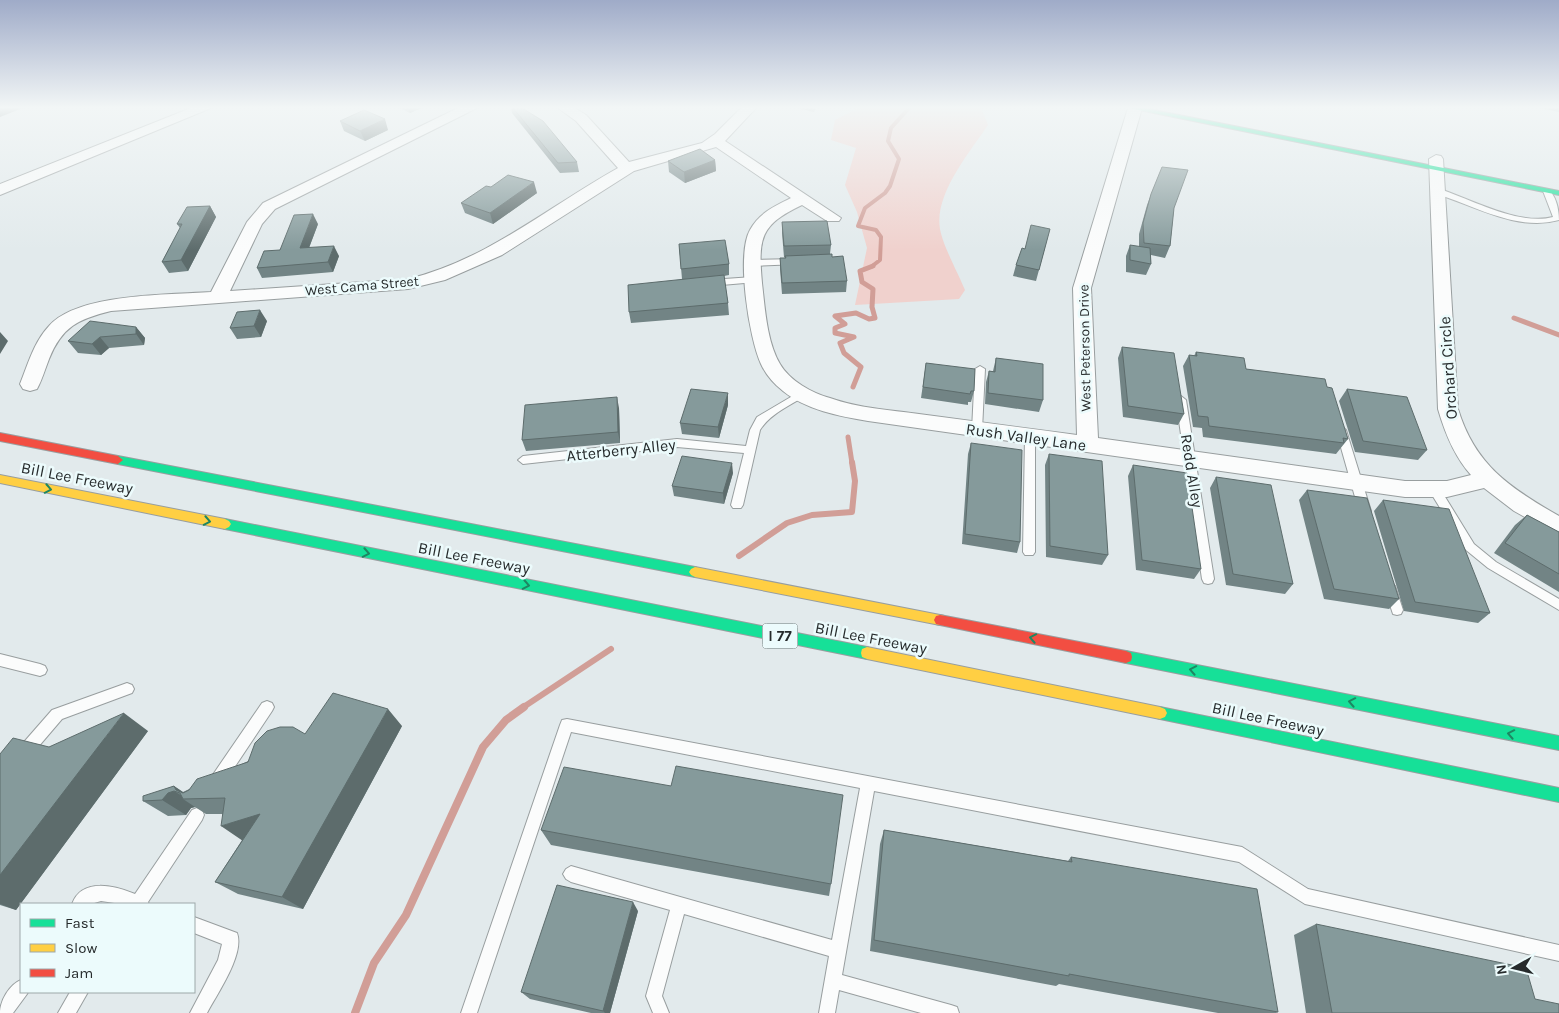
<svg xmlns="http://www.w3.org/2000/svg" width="1559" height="1013" font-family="Karla,sans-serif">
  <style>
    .green { fill: #f0d1cd }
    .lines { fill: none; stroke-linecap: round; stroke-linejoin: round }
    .stream-far3 { stroke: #d19e97; stroke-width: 4 }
    .stream-far2 { stroke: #d19e97; stroke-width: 5 }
    .stream-far1 { stroke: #d19e97; stroke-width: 6 }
    .stream { stroke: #d19e97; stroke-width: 8 }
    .lane-casing { stroke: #989e9f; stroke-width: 2 }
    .street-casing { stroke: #989e9f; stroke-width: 2 }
    .fast-casing { stroke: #989e9f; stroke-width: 2 }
    .slow-casing { stroke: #989e9f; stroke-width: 2 }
    .jam-casing { stroke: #989e9f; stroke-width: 2 }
    .lane { fill: #fbfcfc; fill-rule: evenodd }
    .street { fill: #fbfcfc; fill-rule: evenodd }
    .fast { fill: #16e098; fill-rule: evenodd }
    .slow { fill: #ffcf43; fill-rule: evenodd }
    .jam { fill: #f24e42; fill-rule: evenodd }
    .wall { fill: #728485 }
    .shaded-wall { fill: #5d6c6c }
    .building { fill: #859a9b; stroke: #5d6c6c }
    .oneway { stroke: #1e8662 }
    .labels { text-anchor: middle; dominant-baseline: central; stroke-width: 5; stroke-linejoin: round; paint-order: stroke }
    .far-street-label { font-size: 14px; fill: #262b2c; stroke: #ecfbfc }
    .shield { fill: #ecfbfc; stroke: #61696a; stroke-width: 1 }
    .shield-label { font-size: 15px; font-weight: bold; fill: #262b2c }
    .street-label { font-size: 16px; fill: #262b2c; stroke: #ecfbfc }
  </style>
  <rect width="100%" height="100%" fill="#e2eaec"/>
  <path class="green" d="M858,108h123l7,17c-18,27 -54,69 -48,104 3,17 18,44 25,61l-6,9 -104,6 12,-57 -10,-36 -12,-27 11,-37 -25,-8 4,-20z"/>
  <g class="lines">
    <path class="stream-far3" d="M871,267l9,-7 1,-23 -5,-7 -18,-4 7,-18 20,-15 5,-7 9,-27 -11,-18 3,-13 18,-20"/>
    <path class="stream-far2" d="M1514,318l45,17
      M853,387l8,-20 -17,-14 -4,-10 14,-6 -19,-4v-5l10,-4 -10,-8 21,-3 13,6 6,-1 -3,-11 1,-18 -11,-7 -2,-11 13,-5
      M848,437l4,26"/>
    <path class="stream-far1" d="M739,556l48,-33 25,-8 40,-3 3,-31 -3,-19
      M522,708l89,-59"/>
    <path class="stream" d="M355,1013l19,-50 32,-48 77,-168 23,-27 18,-13"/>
    <defs>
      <path id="lane" d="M1434,189h6c32,11 80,37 113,28l-10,-26 4,-2c9,5 12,21 12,31 -42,12 -86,-15 -125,-27z
        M796,259l4,3 -1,2 -47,2 -4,-3 4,-3z
        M753,277l4,3 -1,2 -46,4 -4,-3 4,-3z
        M980,366l5,3 -3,61 -5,4 -5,-4 3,-61z
        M801,391l5,3 -1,2c-16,10 -35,18 -45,34l-17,75 -2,3h-8l-2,-3 13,-52 -67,-6 -154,17 -5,-4 5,-4 154,-17 69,7 4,-16 7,-13z
        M1181,396l5,4 28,179 -2,4 -4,1 -4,-1 -2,-4 -26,-179z
        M1341,426l5,4 25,81 -2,3h-8l-2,-3 -23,-81z
        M1030,433l5,4v115l-2,3h-8l-2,-3 2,-115z
        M1435,486l4,1 35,57 22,18 63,37v11l-71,-42 -22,-18 -37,-60z
        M1391,585l4,1 8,24 -2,4 -4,1 -4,-1 -8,-24 2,-4z
        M0,654l40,10 5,2 2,4 -2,4 -5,2 -40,-10z
        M127,683l5,2 2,4 -2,4 -70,26 -35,41 -5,2 -5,-2 -2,-5 2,-5 35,-40z
        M267,701l5,2 2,4 -2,4 -50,75 -5,2 -5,-2 -2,-5 2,-5 50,-73z
        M567,719l675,128 66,42 251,56v16l-254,-57 -66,-42 -365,-71 -32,184 109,30 6,2 2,6h-38l-82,-23 -4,23h-16l10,-57 -145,-42 -22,82 7,17h-16l-7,-17 24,-86 -99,-28 -5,-3 -3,-5 3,-5 5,-3 261,74 28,-152 -289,-56 -94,281h-16l99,-288 2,-5z
        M197,808l5,2 2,5 -2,5 -54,82 1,2h-28l-20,-3 -10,3h-19c10,-27 43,-18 63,-10l57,-84z
        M194,917l43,16c8,21 -20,61 -30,80h-17l28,-53 4,-16 -28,-11z
        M21,980v12h7l-1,2 -14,19h-13c0,-12 9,-28 21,-33z
        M70,992h18l-12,21h-18z"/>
      <path id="street" d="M191,108h20l-211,87v-11z
        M458,108h19l-202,101 -13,15 -32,67 178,-12c79,-19 140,-72 210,-111l-42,-47 -18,-13h17l11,7 43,47 73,-19 13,-9 26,-26h15l-31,33 116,77 -2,3h-12l-25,-16c-42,20 -44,33 -40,78 3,26 5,59 18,81 10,17 32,29 50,34 28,10 60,12 89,16 53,7 106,14 158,21l-4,-147 55,-180h14l-51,180 7,150 307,43h42l24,-6c-17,-19 -26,-42 -33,-66l-9,-250 7,-4 5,1 2,3 15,250c17,56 52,79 101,107v20l-45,-25 -30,-23 -37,9h-42l-537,-76c-29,-5 -62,-11 -85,-30 -9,-7 -17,-16 -22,-27 -12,-26 -25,-109 -11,-134 9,-17 25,-24 41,-32l-75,-51 -82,24 -132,84 -57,25 -37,9 -297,22c-33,8 -49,16 -62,48 -4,10 -7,21 -12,30l-7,2 -7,-2 -3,-5c8,-20 14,-42 29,-58 29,-33 120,-31 162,-34l36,-70 16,-19z"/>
      <path id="fast" d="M1129,108h15l415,83v4z
        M118,456l577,111 4,2 2,3 -2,3 -4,2 -577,-113 -5,-4z
        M225,519l642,128 5,2 1,4 -1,4 -5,2 -642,-130 -4,-2 -2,-3 2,-3z
        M1126,651l433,85v14l-433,-87 -5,-2 -1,-4 1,-4z
        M1160,707l399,81v14l-399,-83 -5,-2 -2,-4 2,-4z"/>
      <path id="slow" d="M0,475l225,44 4,2 2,3 -2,3 -4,2 -225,-46z
        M695,567l245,48 4,1 2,4 -2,4 -4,1 -245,-48 -4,-2 -2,-3 2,-3z
        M867,647l293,60 5,2 2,4 -2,4 -5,2 -293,-60 -5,-2 -1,-4 1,-4z"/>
      <path id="jam" d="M0,433l118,23 5,4 -5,4 -118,-23z
        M940,615l186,36 5,2 1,4 -1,4 -5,2 -186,-38 -4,-1 -2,-4 2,-4z"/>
    </defs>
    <use href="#lane" class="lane-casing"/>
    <use href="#street" class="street-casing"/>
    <use href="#fast" class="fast-casing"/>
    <use href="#slow" class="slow-casing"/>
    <use href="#jam" class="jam-casing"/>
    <use href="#lane" class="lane"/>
    <use href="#street" class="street"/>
    <use href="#fast" class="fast"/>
    <use href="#slow" class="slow"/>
    <use href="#jam" class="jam"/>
  </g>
  <path class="wall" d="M400,108h21l-11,5z
    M511,108h11l55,54 2,10 -19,1 -48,-60z
    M796,108h20l-2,4z
    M1540,108h19v4z
    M340,121l48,9 -23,11 -21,-10z
    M715,160l1,11 -31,12 -16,-11 -1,-11z
    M1162,167l12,41 -4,38 -5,12 -14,-3v9l-5,11 -20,-3v-16l4,-11 9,2v-13l8,-29z
    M491,187l46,6 -44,31 -28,-11 -4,-10z
    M210,206l6,11 -28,54 -19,2 -7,-11 18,-34 -3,-4z
    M782,222l49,23 -1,9 17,27 -1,11 -64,2 -2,-25v-11h5l-1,-1 -2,-24z
    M318,224l-9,24 30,8 -6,16 -71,6 -5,-10 23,-18z
    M1050,229l-14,52 -23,-5 3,-11z
    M679,244l50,20v11l-5,1 4,27 1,12 -98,8 -2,-11 53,-33z
    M267,321l-6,16 -24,2 -7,-11z
    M136,327l9,11 -1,7 -35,3 -8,7 -23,-2 -10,-12z
    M1122,347l62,67 -6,11 -55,-8 -5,-59z
    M1196,352l50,17 81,18 21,52 -12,15 -133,-17 -1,-9 -9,-1 -10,-61 6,-11 5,1z
    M996,358l47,42 -4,12 -54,-8 1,-22 3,-11h4z
    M926,363l48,28 -3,11h-3v3l-47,-7z
    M1347,389l80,61 -9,10 -63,-8 -16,-51z
    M728,405l-9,33 -37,-4 -2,-11z
    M619,408l1,35 -94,8 -4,-11z
    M971,443l49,99 -3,11 -55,-9 6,-90z
    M1049,454l59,101 -6,10 -56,-8 -1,-92z
    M1133,465l68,104 -7,10 -58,-9 -8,-94z
    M733,473l-9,31 -50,-8 -2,-10z
    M1216,477l77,107 -8,10 -59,-9 -16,-97z
    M1307,490l92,109 -10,10 -65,-10 -25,-99z
    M1383,500l107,113 -12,10 -74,-12 -30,-100z
    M1527,515l32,17v60l-65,-39 21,-28z
    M402,726l-99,183 -65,-15 -23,-12 27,-42 -20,-26h-16l-11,-7 -4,1 -5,7 -18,1 -25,-15 31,-15 9,6 122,-58z
    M148,731l-132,179 -16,-5v-151l49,-7z
    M671,786l160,98 -2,12 -278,-51 -10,-15z
    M884,830l184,31 3,-4 207,155 -2,1h-58l-159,-29 -3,2 -186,-35 10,-107z
    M638,911l-28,102h-19l-61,-14 -9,-7z
    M1316,924l219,75 24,14h-253l-12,-78z"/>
  <path class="shaded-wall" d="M0,108h23l-23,9z
    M408,108h13l-11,5z
    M385,119l3,11 -23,11 -5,-10z
    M715,160l1,11 -31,12 -1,-11z
    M534,182l3,11 -44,31 -3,-11z
    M210,206l6,11 -28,54 -7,-11z
    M313,214l5,10 -13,34 -5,-10z
    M334,246l5,10 -6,16 -5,-10z
    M260,310l7,11 -6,16 -7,-11z
    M136,327l9,11 -1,7 -8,-11z
    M0,332l8,9 -8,13z
    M100,337l9,11 -8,7 -9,-11z
    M728,393v12l-9,33 -1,-11z
    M617,397l2,11 1,35 -2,-11z
    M732,463l1,10 -9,31 -1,-11z
    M388,709l14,17 -99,183 -21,-12z
    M124,713l24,18 -132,179 -16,-6v-29z
    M174,786l19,13 -17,-9z
    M174,791l13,8h-4l12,8 -4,1 -5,7 -24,-15 6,-7z
    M260,814l-17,27 -22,-15z
    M633,902l5,9 -28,102h-5l-2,-2z"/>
  <path class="building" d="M513,108h9l21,13 34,41 -19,1z
    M364,110l21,9 -25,12 -20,-10z
    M700,149l15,11 -31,12 -16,-11z
    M1162,167l26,3 -14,38 -4,38 -26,-3 -1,-20 8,-29z
    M508,175l26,7 -44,31 -29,-10 25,-17 5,1z
    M210,206l-29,54 -19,2 20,-38h-5l10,-17z
    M313,214l-13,34 34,-2 -6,16 -71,6 7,-17 16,-1 14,-35z
    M827,221l4,24 -47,1 -2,-24z
    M1031,225l19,4 -11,41 -23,-5 6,-17 3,1z
    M725,240l4,24 -48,5 -2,-25z
    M1130,245l20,3 1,16 -21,-4z
    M832,254v3l11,-1 4,25 -65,2 -2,-25h6l-1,-2z
    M724,275l4,28 -99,9 -1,-27z
    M260,310l-6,16 -24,2 7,-16z
    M90,321l46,6v7l-36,3 -8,7 -24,-3z
    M1122,347l52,6 10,61 -56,-8z
    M1196,352l48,6 2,11 79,10 2,8 5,1 16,51 -5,-1 1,5 -135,-17 -1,-9 -10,-1 -9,-61 8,1z
    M996,358l47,6v36l-55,-7 1,-22 6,1z
    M926,363l49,6 -1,22h-3l-1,3 -47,-7z
    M691,389l37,4 -10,34 -38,-4z
    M1347,389l60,8 20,53 -64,-9z
    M617,397l1,35 -96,8 3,-35z
    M971,443l51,7 -2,92 -55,-8z
    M1049,454l53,7 6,94 -58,-9z
    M682,456l50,7 -9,30 -51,-7z
    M1133,465l54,8 14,96 -59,-9z
    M1216,477l55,8 22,99 -60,-10z
    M1307,490l60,8 32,101 -65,-10z
    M1383,500l66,9 41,104 -75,-11z
    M1527,515l32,17v42l-54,-31z
    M333,693l55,16 -106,188 -67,-15 45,-68 -39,12 4,-28 -42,1 -3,-6 -6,-2 -6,2 -6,7 -19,1v-5l31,-10 2,4 7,3 6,-3 8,-11 51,-17 7,-19 12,-12 13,-4h13l12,7z
    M124,713l-124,162v-121l13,-16 36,9z
    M676,766l167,29 -12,89 -290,-54 23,-63 107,19z
    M884,830l188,32 -1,-5 186,32 21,123 -209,-38v2l-195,-36z
    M557,885l76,17 -30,109 -82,-19z
    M1316,924l210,44 9,31 24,5v9h-227z"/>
  <defs><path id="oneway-chevron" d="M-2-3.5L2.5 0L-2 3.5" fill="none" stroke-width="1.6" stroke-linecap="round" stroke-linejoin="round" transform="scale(1.25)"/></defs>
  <g class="oneway">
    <use href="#oneway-chevron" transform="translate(48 489) rotate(11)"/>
    <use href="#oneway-chevron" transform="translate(207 521) rotate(11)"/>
    <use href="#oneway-chevron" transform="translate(366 553) rotate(11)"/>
    <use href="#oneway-chevron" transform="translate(526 585) rotate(11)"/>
    <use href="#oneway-chevron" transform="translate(1033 638) rotate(-169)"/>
    <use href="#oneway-chevron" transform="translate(1193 670) rotate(-169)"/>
    <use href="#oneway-chevron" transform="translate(1352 702) rotate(-169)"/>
    <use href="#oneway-chevron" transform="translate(1511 734) rotate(-169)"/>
  </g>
  <linearGradient id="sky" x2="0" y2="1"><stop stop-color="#9fabc8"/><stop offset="0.43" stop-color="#f2f6f6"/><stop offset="1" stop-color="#f2f6f6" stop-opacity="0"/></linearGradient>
  <rect width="1559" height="250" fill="url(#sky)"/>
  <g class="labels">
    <g class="far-street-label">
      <text transform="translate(362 286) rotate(-5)">West Cama Street</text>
      <text transform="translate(1085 348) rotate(-91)">West Peterson Drive</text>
    </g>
    <rect class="shield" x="762.5" y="623.5" width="35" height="25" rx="4"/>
    <g class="shield-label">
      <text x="780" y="636">I 77</text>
    </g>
    <g class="street-label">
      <text transform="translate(1448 368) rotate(-94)">Orchard Circle</text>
      <text transform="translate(1026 437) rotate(8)">Rush Valley Lane</text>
      <text transform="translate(621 450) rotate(-6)">Atterberry Alley</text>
      <text transform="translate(1192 471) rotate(81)">Redd Alley</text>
      <text transform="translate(77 478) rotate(11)">Bill Lee Freeway</text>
      <text transform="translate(474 558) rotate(11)">Bill Lee Freeway</text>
      <text transform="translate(871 638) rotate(11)">Bill Lee Freeway</text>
      <text transform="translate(1268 719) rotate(12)">Bill Lee Freeway</text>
    </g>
  </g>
  <rect x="20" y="903" width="175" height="90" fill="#ecfbfc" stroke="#9da8a9"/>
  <rect x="30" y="919" width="25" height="8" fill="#16e098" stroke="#9da8a9"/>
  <text x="65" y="928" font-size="15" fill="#262b2c">Fast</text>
  <rect x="30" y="944" width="25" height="8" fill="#ffcf43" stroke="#9da8a9"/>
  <text x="65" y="953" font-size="15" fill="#262b2c">Slow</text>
  <rect x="30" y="969" width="25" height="8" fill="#f24e42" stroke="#9da8a9"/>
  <text x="65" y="978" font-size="15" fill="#262b2c">Jam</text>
  <g transform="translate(1514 968) rotate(262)" stroke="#ecfbfc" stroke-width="4" paint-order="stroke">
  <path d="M0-4L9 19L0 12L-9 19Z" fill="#262b2c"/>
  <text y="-8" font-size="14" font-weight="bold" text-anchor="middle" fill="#262b2c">N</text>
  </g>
</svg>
